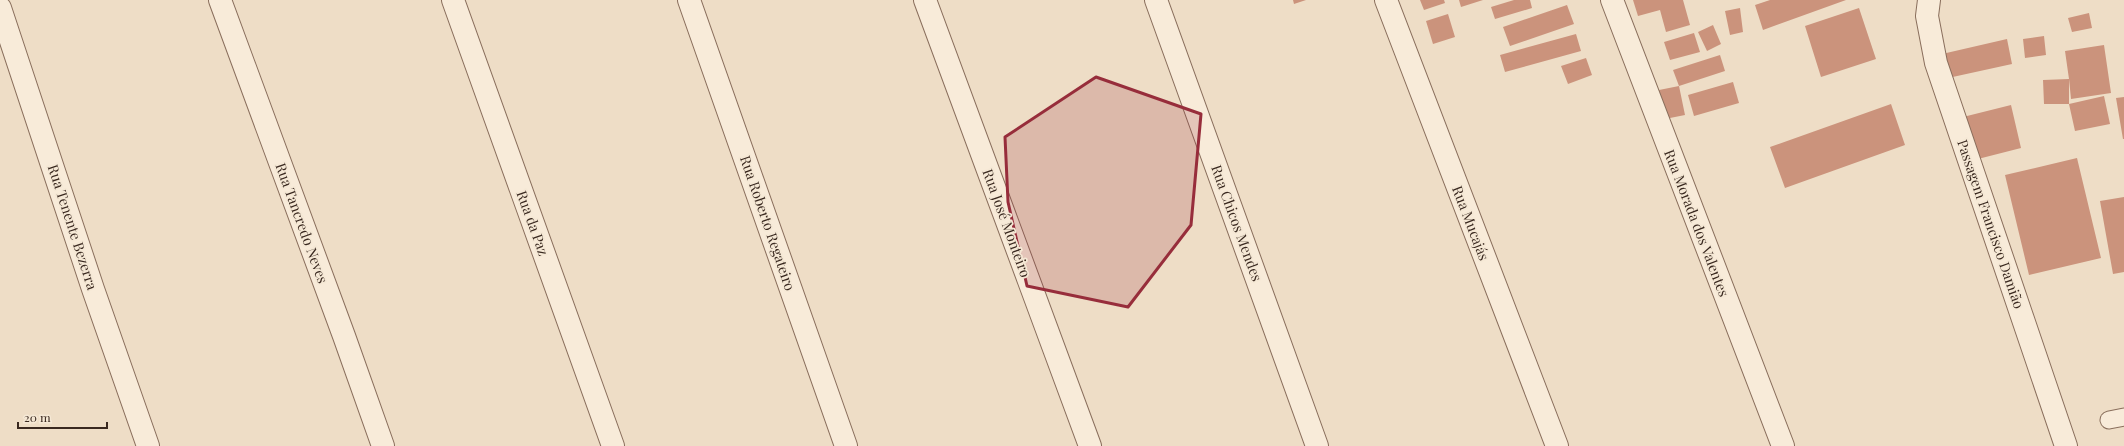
<svg xmlns="http://www.w3.org/2000/svg" width="2124" height="446" font-family="'Playfair Display',serif">
  <style>
    .building { fill: #cb937c }
    .lines { fill: none; stroke-linecap: round; stroke-linejoin: round }
    .lane-casing { stroke: #896e5c; stroke-width: 19 }
    .street-casing { stroke: #896e5c; stroke-width: 24 }
    .lane { stroke: #f8ebd9; stroke-width: 17 }
    .street { stroke: #f8ebd9; stroke-width: 22 }
    .marked { fill: #972d3b; fill-opacity: 0.2; stroke: #972d3b; stroke-width: 3; stroke-linejoin: round }
    .labels { text-anchor: middle; dominant-baseline: central; stroke-width: 3.5; stroke-linejoin: round; paint-order: stroke }
    .street-label { font-size: 14px; fill: #39281f; stroke: #f5e8d5 }
  </style>
  <rect width="100%" height="100%" fill="#eeddc6"/>
  <path class="building" d="M1293,0h13l-12,4z
    M1420,0h24l1,3 -21,7z
    M1459,0h24l-22,7z
    M1514,0h16l2,8 -37,11 -4,-12z
    M1633,0h50l7,25 -24,7 -6,-22 -22,6z
    M1770,0h76l-83,30 -8,-25z
    M1567,5l7,19 -64,22 -7,-19z
    M1740,8l3,24 -13,3 -5,-24z
    M1859,8l17,51 -55,18 -16,-51z
    M2089,13l3,15 -20,4 -4,-14z
    M1448,14l7,23 -22,7 -7,-23z
    M1713,25l8,19 -14,7 -9,-19z
    M1694,33l6,19 -30,8 -6,-18z
    M1576,34l5,17 -76,21 -5,-17z
    M2044,36l2,19 -21,3 -2,-19z
    M2007,39l5,25 -64,14 -6,-24z
    M2104,45l7,48 -40,6 -2,-20v25l35,-8 6,28 -35,7 -6,-27h-25l-1,-24 26,-1 -4,-28z
    M1720,55l5,16 -46,15 -6,-16z
    M1586,58l6,17 -24,9 -7,-18z
    M1733,82l6,21 -45,13 -6,-21z
    M1679,86l6,29 -20,4 -6,-29z
    M2124,97v42h-1l-7,-41z
    M1891,104l14,41 -120,43 -15,-41z
    M2011,105l10,43 -47,12 -11,-43z
    M2077,158l24,100 -72,17 -24,-100z
    M2124,197v75l-11,2 -13,-73z"/>
  <g class="lines">
    <defs>
      <path id="lane" d="M2109,420l15,-3"/>
      <path id="street" d="M220,0l124,336 39,110
        M453,0l160,446
        M689,0l157,446
        M925,0l165,446
        M1156,0l161,446
        M1386,0l171,446
        M1612,0l171,446
        M1929,0l-2,16 9,47 130,383
        M0,8l93,281 55,157"/>
    </defs>
    <use href="#lane" class="lane-casing"/>
    <use href="#street" class="street-casing"/>
    <use href="#lane" class="lane"/>
    <use href="#street" class="street"/>
  </g>
  <path class="marked" d="M1096,77l105,37 -10,111 -63,82 -101,-21 -19,-84 -3,-65z"/>
  <g class="labels">
    <g class="street-label">
      <text transform="translate(302 223) rotate(70)">Rua Tancredo Neves</text>
      <text transform="translate(533 223) rotate(70)">Rua da Paz</text>
      <text transform="translate(768 223) rotate(71)">Rua Roberto Regateiro</text>
      <text transform="translate(1007 223) rotate(70)">Rua José Monteiro</text>
      <text transform="translate(1237 223) rotate(70)">Rua Chicos Mendes</text>
      <text transform="translate(1471 223) rotate(69)">Rua Mucajás</text>
      <text transform="translate(1697 223) rotate(69)">Rua Morada dos Valentes</text>
      <text transform="translate(1991 224) rotate(71)">Passagem Francisco Damião</text>
      <text transform="translate(73 227) rotate(72)">Rua Tenente Bezerra</text>
    </g>
  </g>
  <path d="M18 422v6h89v-6" fill="none" stroke="#39281f" stroke-width="2"/>
  <text x="24" y="422" font-size="12" fill="#39281f" stroke="#f5e8d5" stroke-width="3" paint-order="stroke">20 m</text>
</svg>
